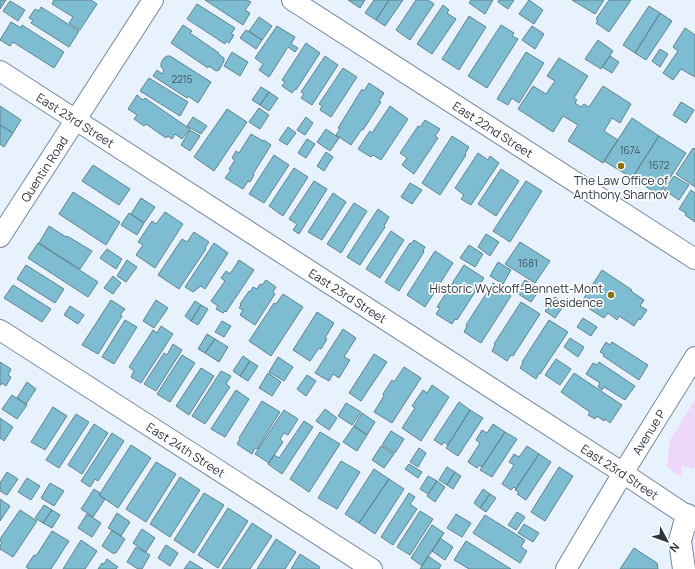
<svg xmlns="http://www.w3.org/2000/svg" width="695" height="569" font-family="Manrope,sans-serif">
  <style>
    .green { fill: #eed7fb }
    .building { fill: #7ebdd1; stroke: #5f848f }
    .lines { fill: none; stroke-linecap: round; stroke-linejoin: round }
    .minor-casing { stroke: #71879f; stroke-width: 22 }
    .tertiary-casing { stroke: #71879f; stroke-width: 24 }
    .minor { stroke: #fff; stroke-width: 20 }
    .tertiary { stroke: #fff; stroke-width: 22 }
    .poi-dot { fill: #887112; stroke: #fefefe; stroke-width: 1.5 }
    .labels { text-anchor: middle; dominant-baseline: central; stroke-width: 3.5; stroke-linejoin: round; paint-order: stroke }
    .number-label { font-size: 10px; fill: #405764 }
    .street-label { font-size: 12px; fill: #2c353f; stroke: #fefefe }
    .poi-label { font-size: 12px; fill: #2c353f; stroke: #fefefe }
  </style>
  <rect width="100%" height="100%" fill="#e8f2fc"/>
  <path class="green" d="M695,400v65l-1,4 -12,-4 -1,12 -14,-10 3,-27z"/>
  <path class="building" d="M0,0h6l-6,9z
    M54,0h37l6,4 -17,26 -11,-7 4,-6 -21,-13z
    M205,0h42l4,2 -6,8 5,3 -7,12z
    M348,0h17l-5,8z
    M374,0h15l-13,20 -11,-7z
    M389,0h14l-18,26 -9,-6z
    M416,0h12l6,4 -24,36 -14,-10z
    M471,0h22l-8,14 -16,-11z
    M499,0h15l-6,9 -10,-7z
    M529,0l14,10 -9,14 -15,-10z
    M572,0h32l-9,14z
    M609,0h22l-22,32 -13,-9 2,-3 -2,-1z
    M10,1l15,9 -7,11 -15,-10z
    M197,4l38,24 -4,6 3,1 -5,8 -3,-2 -1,3 -38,-25z
    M443,5l6,5 -2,3 9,6 -24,35 -15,-10z
    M649,6l11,7 -25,40 -12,-8z
    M41,7l38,24 -10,16 -38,-24 2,-3 -4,-2 6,-9 4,2z
    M660,13l12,8 -26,39 -11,-7z
    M469,16l17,11 -27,43 -17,-11z
    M259,17l13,9 -10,14 -13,-9z
    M11,22l10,6 1,-3 42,27 -10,16 -41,-26 -3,4 -10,-6z
    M183,25l9,6 -2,2 29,20 -1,1 6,4v3l-5,9 -3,1 -7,-5 -1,2 -37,-25z
    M501,25l13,8 -2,3 6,3 -31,49 -19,-12z
    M277,26l18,11 -4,7 7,4 -3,4 -7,-5 -19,30 -10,-7 4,-6 -8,-6z
    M532,26l12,8 -9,15 -13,-9z
    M685,28l10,7v42l-14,-8 -8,11 -10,-7 15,-22 -5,-4z
    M246,30l16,10 -6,9 -16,-11z
    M598,40l15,11 -12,18 -16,-10z
    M306,43l14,10 -24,37 -1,-1 -3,4 -10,-7 3,-4 -3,-2z
    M660,49l8,5 -8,13 -8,-6z
    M232,52l16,10 -8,14 -16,-10z
    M526,52l18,11 -25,40 -7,-5 -4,7 -11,-6z
    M167,56h3l41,26 -13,21 -10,-7 -1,2 -34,-22 4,-6 5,4 2,-4 -3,-3v-4l3,-5z
    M325,56l13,9 -26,40 -11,-7 3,-4 -3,-2z
    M610,56l9,6 -7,11 -10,-6z
    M559,58l29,18 -14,22 3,2 -2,3 6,4 3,-3 5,3 14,-21 28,18 -11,19 -8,-5 -8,13 14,9 -15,23 -35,-22 10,-16 -15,-9 -10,16 -35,-23 15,-23 13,8 9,-13 -8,-5z
    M343,68l14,9 -26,40 -11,-7 2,-4 -3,-2z
    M149,78l39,24 -8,14 -40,-25z
    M369,83l15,10 -5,8 2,1 -18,28 -1,-1 -11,16 -15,-10 4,-6 -2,-1 24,-39 2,2z
    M261,87l8,5 -9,13 -8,-5z
    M269,92l9,6 -9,13 -9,-6z
    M137,95l6,5 2,-2 45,31 -8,10 -7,-5 -3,5 -4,-3 -2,2 -20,-14 -2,2 -10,-7 3,-4 -9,-6z
    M681,102l13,8 -8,13 -13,-8z
    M0,106l21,14 -8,13 -13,-8z
    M390,106l18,13 -27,41 -8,-5 -2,2 -13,-8 12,-18 2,2z
    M259,108l10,7 -9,14 -11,-7z
    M227,109l20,13 -33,49 -20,-14z
    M193,117l14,9 -6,8 -14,-8z
    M306,117l7,6 -8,12 -8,-5z
    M632,118l27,18 -27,42 -28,-17z
    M425,120l15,9 -5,7 3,2 -24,36 -12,-9 5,-7 -7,-5 18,-27 2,1z
    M0,125l13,8 -9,14 -4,-3z
    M288,127l8,6 -9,12 -8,-5z
    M326,129l13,9 -9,13 -13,-9z
    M190,130l10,6 -10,15 -9,-6z
    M251,134l12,7 1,-1 7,5 -18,29 1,1 -4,7 -2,-1 -5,8 -18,-11 6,-8 -2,-1 6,-9 -3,-2 4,-7 3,2z
    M452,136l17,11 -4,7 1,1 -26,40 -18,-12z
    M659,136l27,17 -27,42 -27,-17z
    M307,139l8,5 -9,14 -8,-5z
    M693,148l2,1v38l-19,-13z
    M326,152l7,5 -9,14 -7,-5z
    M478,153l10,7 2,-4 9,7 -28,42 -10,-6 3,-4 -9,-7z
    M274,155l15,10 -25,38 -15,-9z
    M93,165l37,24 -11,16 -37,-24z
    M294,168l14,9 -25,39 -14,-10z
    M501,169l18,12 -23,35 -18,-12z
    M674,176l15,9 -10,15 -15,-10z
    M314,181l13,8 -28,45 -6,-4 4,-6 -8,-5z
    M526,181l16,10 -32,51 -17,-11z
    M410,183l12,7 -10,14 -11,-7z
    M691,190l4,3v29l-10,-7 1,-2 -7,-4z
    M73,192l47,30 -14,23 -47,-31z
    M333,193l13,9 -24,38 -14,-8z
    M141,198l14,9 -11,16 -13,-9z
    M354,203l13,8 -26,42 -14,-9z
    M378,209l11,8 -5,9 1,1 -25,38 -13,-8z
    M165,212l18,12 -28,44 -19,-13 7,-10 -5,-3 14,-21 4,3z
    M129,213l15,10 -7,12 -16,-10z
    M49,226l17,11 1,-1 25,15 -12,18 -41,-26z
    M391,231l13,9 -24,38 -14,-9z
    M194,232l15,10 -4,6 1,1 -27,40 -21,-14 24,-36 5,3z
    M486,234l13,8 -9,14 -12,-9z
    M414,240l11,7 -2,4 1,1 -25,39 -14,-9 25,-39 1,1z
    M520,242l30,19 -15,22 -30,-19z
    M38,243l60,39 -10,15 -60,-39z
    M214,243l14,10 -23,36 -4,-3 -8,6 -8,-5z
    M469,245l14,9 -8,13 -15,-9z
    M107,249l15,10 -6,10 -16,-11z
    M435,251l18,12 -28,44 -18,-12z
    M127,260l10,7 -11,15 -9,-6z
    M239,260l15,10 -28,42 -1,-1 -2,2 -7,-4 2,-3 -7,-5 14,-20 -4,-3 5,-7 4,3z
    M498,262l13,8 -8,14 -13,-8z
    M26,265l38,24 -9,14 -38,-24z
    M464,265l20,13 -27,42 -2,-1 -3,5 -16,-10 4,-6 -3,-1z
    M602,270l30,20 -1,1 13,9 -4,6 7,4 -7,10 -1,-2 -5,8 -15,-10 -2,4 -9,-7 -4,5 -16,-10 3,-5 -7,-5z
    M113,276l8,7 -8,11 -9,-6z
    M266,280l10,7 -3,5 2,2 -20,31 -15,-10 3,-5 -4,-2 2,-3 -1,-1 9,-13 1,1 3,-5 4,2 3,-5 2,1z
    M525,280l15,9 -9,13 -14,-9z
    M493,283l18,13 -30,47 -17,-11 3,-6 -1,-1z
    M13,285l38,24 -9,13 -38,-24z
    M283,294l20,13 -32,49 -22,-15 25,-38 2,1z
    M555,297l10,7 -10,14 -10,-7z
    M111,300l14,9 -5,6 2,1 -24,38 -16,-9z
    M156,300l12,8 -14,20 -11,-7z
    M195,301l6,4 -10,16 -6,-5z
    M521,302l19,12 -27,42 -2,-1 -4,6 -15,-10 3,-6 -1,-1z
    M201,305l7,4 -10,16 -7,-4z
    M70,306l14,9 -6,9 -14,-9z
    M317,312l17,11 -9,15 2,1 -6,10 -2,-1 -9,13 -17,-11z
    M583,318l14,9 -6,9 -14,-9z
    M125,320l12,7 -23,37 -12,-7z
    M549,320l19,12 -28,42 -1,-1 -3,6 -16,-11 3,-5 -1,-1z
    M222,321l9,5 -7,11 -9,-5z
    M161,326l12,8 -32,49 -10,-6 3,-6 -5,-4 24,-37 4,3z
    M343,329l13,9 -12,19 6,3 -11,18 -6,-4 -4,7 -14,-8z
    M207,334l8,5 -10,14 -7,-4z
    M570,338l14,9 -6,10 -14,-10z
    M215,339l13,8 -9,15 -14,-9z
    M606,342l4,3 2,-3 36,23 -9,15 -36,-24 1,-2 -4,-2z
    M173,344l9,6 -26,41 -12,-7 20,-31 3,2z
    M374,354l13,8 -26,39 -12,-8z
    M182,355l13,8 -25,39 -13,-8z
    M243,356l7,5 -10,15 -7,-5z
    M278,357l15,10 -9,14 -15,-9z
    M556,359l15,10 -11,16 -15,-10z
    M250,361l8,5 -10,15 -8,-5z
    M0,362l11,7 -3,6 3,2 -5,9 -4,-3 -1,2h-1z
    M599,362l36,24 -10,14 -21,-13 -2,3 -4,-3 2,-4 -14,-9 7,-11 4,2z
    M404,367l17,11 -29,45 -18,-11 10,-16 -1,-2 9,-14 2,2z
    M201,368l13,8 -25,39 -13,-9z
    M221,371l10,5 -5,8 4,3 -25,37 -13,-8z
    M268,373l13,9 -9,14 -13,-8z
    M574,373l48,32 -12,18 -5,-4 -1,2 -7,-5 -2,3 -7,-4 2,-3 -29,-20z
    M307,375l9,6 -10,15 -9,-7z
    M27,382l9,7 -10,15 -9,-6z
    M432,385l17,12 -28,44 -19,-13 13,-20 -3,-2 11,-16 4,3z
    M236,390l13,9 -24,38 -14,-8z
    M12,395l15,10 -10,14 -15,-10z
    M262,401l18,11 -23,37 -2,-1 -3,6 -15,-10 3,-5 -1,-1z
    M459,402l11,8 -22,35 -4,-3 -2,3 -8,-5z
    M346,403l15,9 -9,13 -14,-9z
    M53,407l14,9 -22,34 -14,-8z
    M325,409l12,9 -8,12 -13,-9z
    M284,410l14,9 -10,16 -4,-2 -4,6 3,3 -14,21 -14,-9z
    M470,410l13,8 -25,38 -12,-8z
    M362,413l13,9 -8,13 -13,-9z
    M76,414l13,8 -30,46 -13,-8z
    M0,418l13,9 -9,14 -4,-3z
    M304,421l9,6 -31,47 -14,-10 6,-9 5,3z
    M94,424l14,9 -26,41 -14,-9z
    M493,424l12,8 -23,35 -3,-2 -2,3 -9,-6 12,-19 -4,-3 6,-10 5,3z
    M354,426l13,9 -10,16 -14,-9z
    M391,431l13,8 -9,14 -13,-8z
    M320,432l20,12 -31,48 -19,-13z
    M505,432l12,7 -25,38 -12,-7z
    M112,433l12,8 -26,40 -3,-2 -5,8 -9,-6z
    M131,445l20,13 -33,50 -19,-13z
    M381,446l13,8 -10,14 -12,-8z
    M527,446l12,8 -23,35 -2,-2 -3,3 -9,-6 12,-19 -5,-3 5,-8 5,3z
    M419,448l7,5 -8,14 -8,-5z
    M539,454l12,8 -25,38 -9,-6 2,-2 -4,-2z
    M341,461l19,11 -23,37 -19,-11z
    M156,462l20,12 -30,48 -20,-13z
    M409,464l13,8 -4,6 -13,-9z
    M447,467l8,5 -8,13 -8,-5z
    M559,467l14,9 -28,45 -14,-9z
    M374,469l15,10 -30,44 -14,-9z
    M7,472l11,7 -11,16 -7,-4v-8z
    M455,472l6,4 -8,13 -6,-4z
    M428,476l9,5 -9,13 -8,-5z
    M180,477l20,13 -30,47 -20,-13z
    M27,478l13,8 -9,14 -13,-8z
    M389,479l15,10 -29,45 -16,-11z
    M437,481l8,6 -10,15 -8,-6z
    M50,483l14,8 -10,15 -13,-8z
    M94,489l6,4 -1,2 6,4 -12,18 -12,-8z
    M483,489l7,5 -10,14 -6,-5z
    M204,493l20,12 -30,48 -20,-13z
    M409,493l6,4 -5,7 7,5 -24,36 -12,-8z
    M490,494l6,4 -10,14 -6,-4z
    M0,499l10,7 -10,15z
    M44,505l8,5 -9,13 -8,-5z
    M228,508l20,13 -30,47 -20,-13z
    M20,510l17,11 -24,36 -13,-8v-3l2,-4 -2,-1v-2z
    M52,510l8,5 -8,13 -9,-5z
    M420,511l13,8 -23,36 -13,-8z
    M517,512l8,5 -9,13 -8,-5z
    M117,513l13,9 -9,14 -13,-8z
    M87,514l14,9 -9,14 -14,-9z
    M456,514l15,9 -9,14 -15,-9z
    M485,515l40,25 -4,7 6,4 -7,12 -47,-30z
    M252,523l20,13 -22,33h-28z
    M524,524l15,9 -6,9 -15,-9z
    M432,525l12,8 -22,33 -11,-8z
    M142,529l13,9 -9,14 -13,-9z
    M112,530l13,9 -9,14 -1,-1 -1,2 -12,-8z
    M52,531l17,10 -18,28h-22l-3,-2 8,-12 2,1z
    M440,538l13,9 -8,13 -13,-9z
    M276,539l20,13 -11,17h-28z
    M81,540l16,11 -12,18h-22z
    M466,541l45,28h-42l-15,-9z
    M166,545l12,8 -8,13 -12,-8z
    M136,547l14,8 -8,14 -2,-1 -2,1 -11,-7z
    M634,548l23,15 1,6h-38z
    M300,554l20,13 -1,2h-28z
    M428,556l13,9 -2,4h-19z
    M107,559l11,8 -2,2h-18l4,-6 2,1z
    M190,561l13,8h-19z"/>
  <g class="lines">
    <defs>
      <g id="minor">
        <path id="s1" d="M292,0l403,259"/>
        <path id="s2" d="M0,71l623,402 72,48"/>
        <path id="s3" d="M0,237l153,-237"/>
        <path id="s4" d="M0,330l372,239"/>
        <path id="s5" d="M566,569l57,-96 72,-116"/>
      </g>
      <path id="tertiary" d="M684,569l-4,-28 7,-26"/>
    </defs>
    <use href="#minor" class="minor-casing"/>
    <use href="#tertiary" class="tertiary-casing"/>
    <use href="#minor" class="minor"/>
    <use href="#tertiary" class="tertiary"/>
  </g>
  <g class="poi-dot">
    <circle cx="621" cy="166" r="4"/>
    <circle cx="611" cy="295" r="4"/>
  </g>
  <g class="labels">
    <g class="number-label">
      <text x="182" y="79">2215</text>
      <text x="630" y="150">1674</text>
      <text x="659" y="165">1672</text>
      <text x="528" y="263">1681</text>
    </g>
    <g class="street-label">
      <text stroke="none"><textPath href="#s2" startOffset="90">East 23rd Street</textPath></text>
      <text stroke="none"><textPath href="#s1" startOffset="239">East 22nd Street</textPath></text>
      <text stroke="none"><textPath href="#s3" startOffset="81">Quentin Road</textPath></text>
      <text stroke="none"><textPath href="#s2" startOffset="414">East 23rd Street</textPath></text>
      <text stroke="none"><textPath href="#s5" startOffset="160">Avenue P</textPath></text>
      <text stroke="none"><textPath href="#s4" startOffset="221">East 24th Street</textPath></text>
      <text stroke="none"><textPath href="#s2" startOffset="738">East 23rd Street</textPath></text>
    </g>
    <g class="poi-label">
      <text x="621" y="180">The Law Office of<tspan x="621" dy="14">Anthony Sharnov</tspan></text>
      <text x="603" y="288" text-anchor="end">Historic Wyckoff-Bennett-Mont<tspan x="603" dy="14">Residence</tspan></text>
    </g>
  </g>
  <g transform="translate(667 541) rotate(131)" stroke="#fefefe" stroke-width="3" paint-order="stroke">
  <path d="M0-3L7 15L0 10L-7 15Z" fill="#2c353f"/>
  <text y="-6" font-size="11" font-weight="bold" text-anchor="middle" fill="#2c353f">N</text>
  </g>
</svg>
